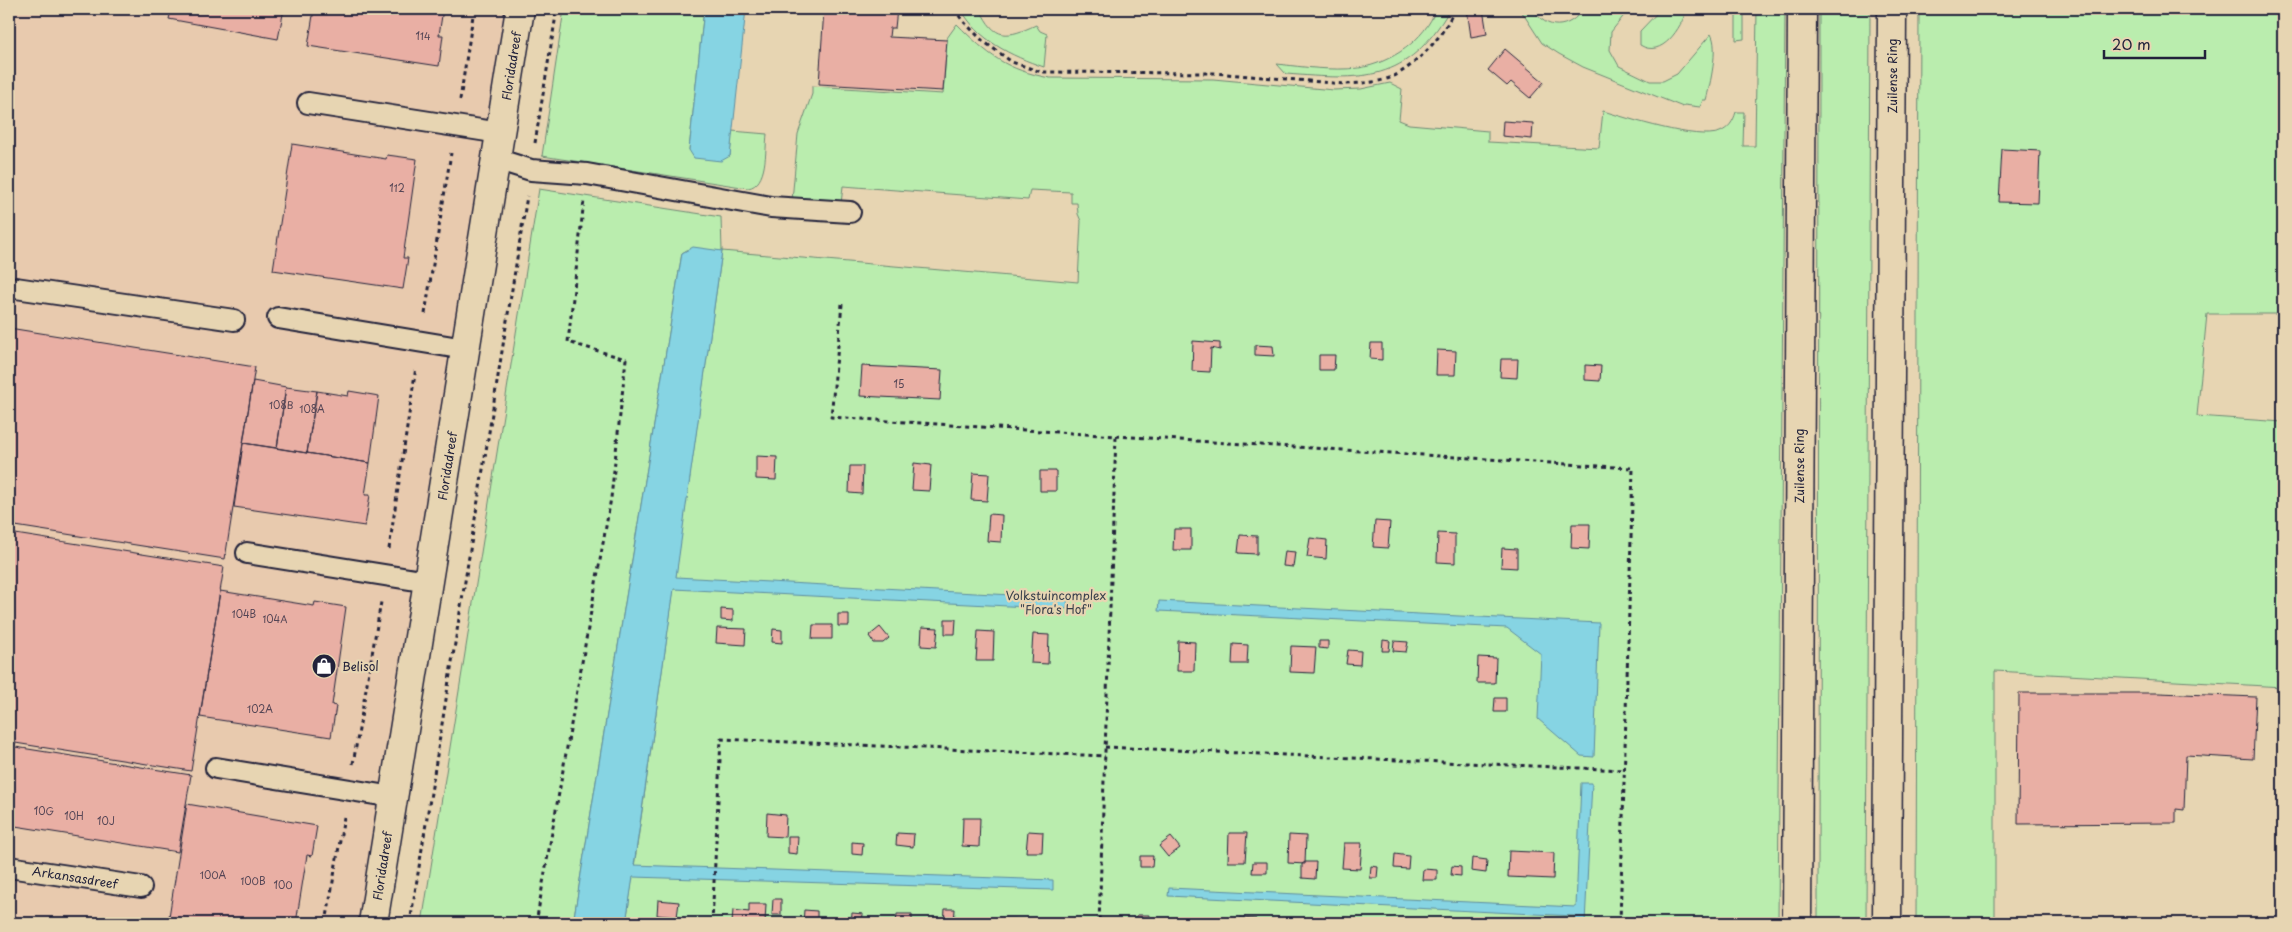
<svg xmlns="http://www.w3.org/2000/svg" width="2292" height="932" font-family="'Playpen Sans',sans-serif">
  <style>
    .built { fill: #e8caae }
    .green { fill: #baedae; stroke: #6e8874 }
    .water { fill: #86d4e3; stroke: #5e8da0 }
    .building { fill: #e9afa4; stroke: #22223b }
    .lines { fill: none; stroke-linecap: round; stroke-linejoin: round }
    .lane-casing { stroke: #22223b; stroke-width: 24 }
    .secondary-casing { stroke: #22223b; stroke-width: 31 }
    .primary-casing { stroke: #22223b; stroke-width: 31 }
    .path { stroke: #22223b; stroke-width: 3; stroke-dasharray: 4 4; stroke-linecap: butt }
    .lane { stroke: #e7d5b2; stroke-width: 20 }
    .secondary { stroke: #e7d5b2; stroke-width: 28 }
    .primary { stroke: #e7d5b2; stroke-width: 28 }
    .labels { text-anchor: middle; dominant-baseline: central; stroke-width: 4.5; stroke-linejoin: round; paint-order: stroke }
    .number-label { font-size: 10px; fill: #544555 }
    .street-label { font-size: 12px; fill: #22223b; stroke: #e7d5b2 }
    .park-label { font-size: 12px; fill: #39404c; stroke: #e7d5b2 }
    .poi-label { font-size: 12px; fill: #22223b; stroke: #e7d5b2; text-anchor: start }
  </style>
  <rect width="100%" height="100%" fill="#e7d5b2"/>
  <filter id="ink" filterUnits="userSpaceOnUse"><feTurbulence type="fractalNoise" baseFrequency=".02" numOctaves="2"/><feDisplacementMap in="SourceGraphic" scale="10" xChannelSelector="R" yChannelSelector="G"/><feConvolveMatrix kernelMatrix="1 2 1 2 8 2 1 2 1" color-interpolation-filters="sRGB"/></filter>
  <g filter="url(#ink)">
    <path class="built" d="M9,9h515l-150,914h-365z"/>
    <path class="green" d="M564,9h140l-15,141 41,6 2,-25 35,3c-2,16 1,51 -19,54l-206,-32z
      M961,9h19c15,32 27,29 56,16l4,6 7,3 -3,33c-33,-11 -66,-27 -83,-58z
      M1436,9h14c-43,75 -87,71 -164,65l-9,-10c27,3 55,7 82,4 32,-5 66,-28 77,-59z
      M1520,9h13c13,22 36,21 50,0h46l-18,23 -1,18 9,16 31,15h13l14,-7 34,-40c8,13 -1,51 -5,66h-3l-3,7 -16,-2 -1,2 -100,-40 -24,-13 -17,-11z
      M1661,9h26c-6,19 -25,50 -47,36v-14z
      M1736,9h8v30l-8,1z
      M1757,9h28l-7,914h-1152l96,-672 -35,-1 -5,3 -109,670h-151l117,-734 182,28 1,34 356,31 3,-61 -3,-7 -1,-11h-6v-11l-41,-2 -2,10 -185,-14 -2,18 -49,-3 6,-67 14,-40v-8l131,8 4,-56 10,-14c31,31 49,46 93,54l163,1 121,11 27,-1 29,-6 12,6 -3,31 10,4 79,7v11l111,6 4,-37c24,7 94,30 117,21 9,-4 13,-10 16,-20h8l-1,34h12z
      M1819,9h51l-4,914h-48z
      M1919,9h364v305h-76l-10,102 86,6v265l-288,-16v252h-79z"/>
    <path class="water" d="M704,9h42l-16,147 -9,5 -27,-3 -5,-8z
      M693,247l29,4 -46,326 392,21 -1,11 -393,-20 -40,276 419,15v10l-420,-13 -7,46h-53l109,-670z
      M1159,601l440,22 -5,134 -13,-1 -43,-37 3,-65 -34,-26 -349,-17z
      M1581,783h11l-7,140h-10v-7l-407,-20 1,-8 407,19z"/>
    <path class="building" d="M158,9h126l-6,30 -109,-20 2,-8z
      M314,9h129l-4,26h4l-4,31 -131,-20z
      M824,9h73l-2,19h-5l-1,9 58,3 -4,51 -124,-7z
      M1467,9h16l4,25 -16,3z
      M2246,9h37v5l-37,-2z
      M1505,49l39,33 -14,16 -19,-16 -4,4 -19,-16z
      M1503,121l30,2 -1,16 -30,-3z
      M292,144l94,15 1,-4 30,4 -14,99h5l-5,31 -130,-19z
      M2002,149l38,2 -2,52 -39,-1z
      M9,328l246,39 -30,192 -216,-34z
      M1193,341l27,2v7l-9,-2 -1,24 -18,-1z
      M1371,343h11v17l-12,-1z
      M1255,345l18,1 1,10 -19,-1z
      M1437,350l19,1 -1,24h-19z
      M1319,355h16l-1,15h-15z
      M1501,359h17l-1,19 -17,-1z
      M1585,365l16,1 -1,15 -15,-1z
      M862,366l80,4 -2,30 -80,-4z
      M253,381l33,6 -9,61 -34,-5z
      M286,387l31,4 -10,62 -30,-5z
      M317,391l31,5 1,-5 30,5 -9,67 -63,-10z
      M243,443l127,20 -5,32h5l-5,31 -131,-19z
      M756,456l21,1 -1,23 -20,-1z
      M914,463l17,2 -2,26 -17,-1z
      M850,466h13l-1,28 -13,-1z
      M1040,471h16v20h-16z
      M973,473l16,1 -2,27 -16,-1z
      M989,514l13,1 -1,27 -14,-1z
      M1375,521l15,1 -2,26 -15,-1z
      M1572,524h18l-1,25 -18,-1z
      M1174,529h17v21h-18z
      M9,533l215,34 -33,204 -182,-29z
      M1438,533l17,1v29l-18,-1z
      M1240,535l17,1v18l-19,-1z
      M1310,538l17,2 -1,19 -19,-2z
      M1502,548l15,1v19l-16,-1z
      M1285,551l10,1 -2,15 -10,-1z
      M220,591l94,15 1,-4 31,5 -14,98 4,1 -5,31 -131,-20z
      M721,609l12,1v11l-12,-1z
      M838,614h11v12h-11z
      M945,619h11l-1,15h-10z
      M813,625h19v14h-20z
      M880,627l9,11 -6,5h-9l-5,-7z
      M922,627l16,1 -2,19 -15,-1z
      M717,628l29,1 -1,16 -29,-2z
      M773,629l9,1v13l-10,-1z
      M978,631l16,1 -1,29h-17z
      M1033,634l16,1 -1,29 -17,-1z
      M1383,640l7,1 -1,10h-7z
      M1178,641l17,1 -1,29h-17z
      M1319,641h9v8l-9,-1z
      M1394,641l14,1 -2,10 -13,-1z
      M1233,644l15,1 -1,19h-15z
      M1291,646l25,1 -2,26 -24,-1z
      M1348,650l13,1 -1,14 -14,-1z
      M1478,657l18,1 -1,25h-18z
      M2019,693h140l97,4 -3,62 -67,-4 -2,55 -8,-1v14l-158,1z
      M1495,698h11v14h-12z
      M9,746l182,29 -13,77 -169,-27z
      M187,804l130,22 -5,30 -5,-1 -11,68h-128z
      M767,813l19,2 -1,22 -19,-1z
      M963,818h17l-1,29 -17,-1z
      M1028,831l15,1 -1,20h-16z
      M897,833l17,1 -1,13 -17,-2z
      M1229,833h18l-2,29h-17z
      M1289,835l17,1 -1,28 -17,-1z
      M788,836h10l-1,18 -9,-1z
      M1171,837l9,11 -12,9 -9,-11z
      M852,842l11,1 -1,12 -10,-1z
      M1344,843h18l-2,26 -18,-1z
      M1509,851l45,2 -1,26 -45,-2z
      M1395,854l14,2 -1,13 -14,-1z
      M1140,856h13l-1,11h-12z
      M1472,858l15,2 -1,13 -15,-2z
      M1253,862h14v11h-15z
      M1305,862h11l-1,17 -13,-1v-14z
      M1371,866l7,1 -1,11h-7z
      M1452,866l9,1v9l-10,-1z
      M1423,869l14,1v10h-15z
      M773,899h8v16h-9z
      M658,900l21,2 -2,15 -20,-2z
      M749,904h17l-1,19h-33l1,-13 16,2z
      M945,909h10l-1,14h-10z
      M804,910l13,1v12h-14z
      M852,913l11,1 -1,9h-11z
      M897,914h15v9h-16z
      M1137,915h12v8h-13z
      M9,916l26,4 22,3h-48z
      M997,918l19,1 -1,4h-18z
      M1213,918h9v5h-9z
      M1240,918l16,1 -1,4h-15z"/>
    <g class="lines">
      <defs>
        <path id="lane" d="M308,103l192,30
          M496,159l35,11 56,4 184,33 79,5
          M9,287l225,33
          M278,318l187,31
          M247,553l181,29
          M216,768l177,29
          M9,867l132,20"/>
        <path id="secondary" d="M373,923l147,-914"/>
        <path id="primary" d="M1797,923l5,-914
          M1887,923l5,-914"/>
      </defs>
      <use href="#lane" class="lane-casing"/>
      <use href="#secondary" class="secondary-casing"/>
      <use href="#primary" class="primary-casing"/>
      <path class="path" d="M954,9l9,12 20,20 29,21 29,10 173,1 131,11c16,-1 33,-1 47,-7 24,-11 54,-43 62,-68
        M460,100l14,-91
        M535,143l22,-134
        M842,304l-11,113 285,19 -17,487
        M425,314l26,-161
        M1116,436l517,32 -13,455
        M389,549l27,-182
        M1105,747l519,23
        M353,764l28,-162
        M326,923l18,-106
        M410,923l117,-727
        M536,923l75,-425 15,-139 -58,-17 16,-142
        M712,923l9,-184 384,17"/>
      <use href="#lane" class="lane"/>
      <use href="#secondary" class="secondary"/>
      <use href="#primary" class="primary"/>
    </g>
  </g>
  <defs>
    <symbol id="shop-disc" viewBox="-11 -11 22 22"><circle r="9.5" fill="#22223b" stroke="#e7d5b2"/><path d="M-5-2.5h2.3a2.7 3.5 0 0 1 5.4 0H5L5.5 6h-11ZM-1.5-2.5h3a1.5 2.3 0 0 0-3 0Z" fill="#fff"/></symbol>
  </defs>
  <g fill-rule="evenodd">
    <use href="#shop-disc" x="310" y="652" width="28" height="28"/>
  </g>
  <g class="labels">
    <g class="number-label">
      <text x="423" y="35">114</text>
      <text x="397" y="187">112</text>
      <text x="899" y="383">15</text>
      <text x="281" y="404">108B</text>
      <text x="312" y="408">108A</text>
      <text x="244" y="613">104B</text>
      <text x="275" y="618">104A</text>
      <text x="260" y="708">102A</text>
      <text x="44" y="810">10G</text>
      <text x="74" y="815">10H</text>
      <text x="106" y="820">10J</text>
      <text x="213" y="874">100A</text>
      <text x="253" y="880">100B</text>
      <text x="283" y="884">100</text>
    </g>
    <g class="street-label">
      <text transform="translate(511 66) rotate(-81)">Floridadreef</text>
      <text transform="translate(1892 76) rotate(-90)">Zuilense Ring</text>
      <text transform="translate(447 466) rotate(-81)">Floridadreef</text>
      <text transform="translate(1799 466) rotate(-90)">Zuilense Ring</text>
      <text transform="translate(382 866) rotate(-81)">Floridadreef</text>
      <text transform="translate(75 877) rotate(9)">Arkansasdreef</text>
    </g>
    <g class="park-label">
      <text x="1056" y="595">Volkstuincomplex<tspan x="1056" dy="14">"Flora's Hof"</tspan></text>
    </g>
    <g class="poi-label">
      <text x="342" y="666">Belisol</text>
    </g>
  </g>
  <rect width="2292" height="932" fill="none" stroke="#e7d5b2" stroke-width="30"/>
  <rect x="15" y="15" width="2262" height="902" fill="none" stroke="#22223b" stroke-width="2" filter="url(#ink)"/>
  <path d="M2104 50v8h101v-8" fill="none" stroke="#22223b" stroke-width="2.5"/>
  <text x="2112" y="50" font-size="15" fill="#22223b" stroke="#e7d5b2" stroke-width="4" paint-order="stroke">20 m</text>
</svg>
